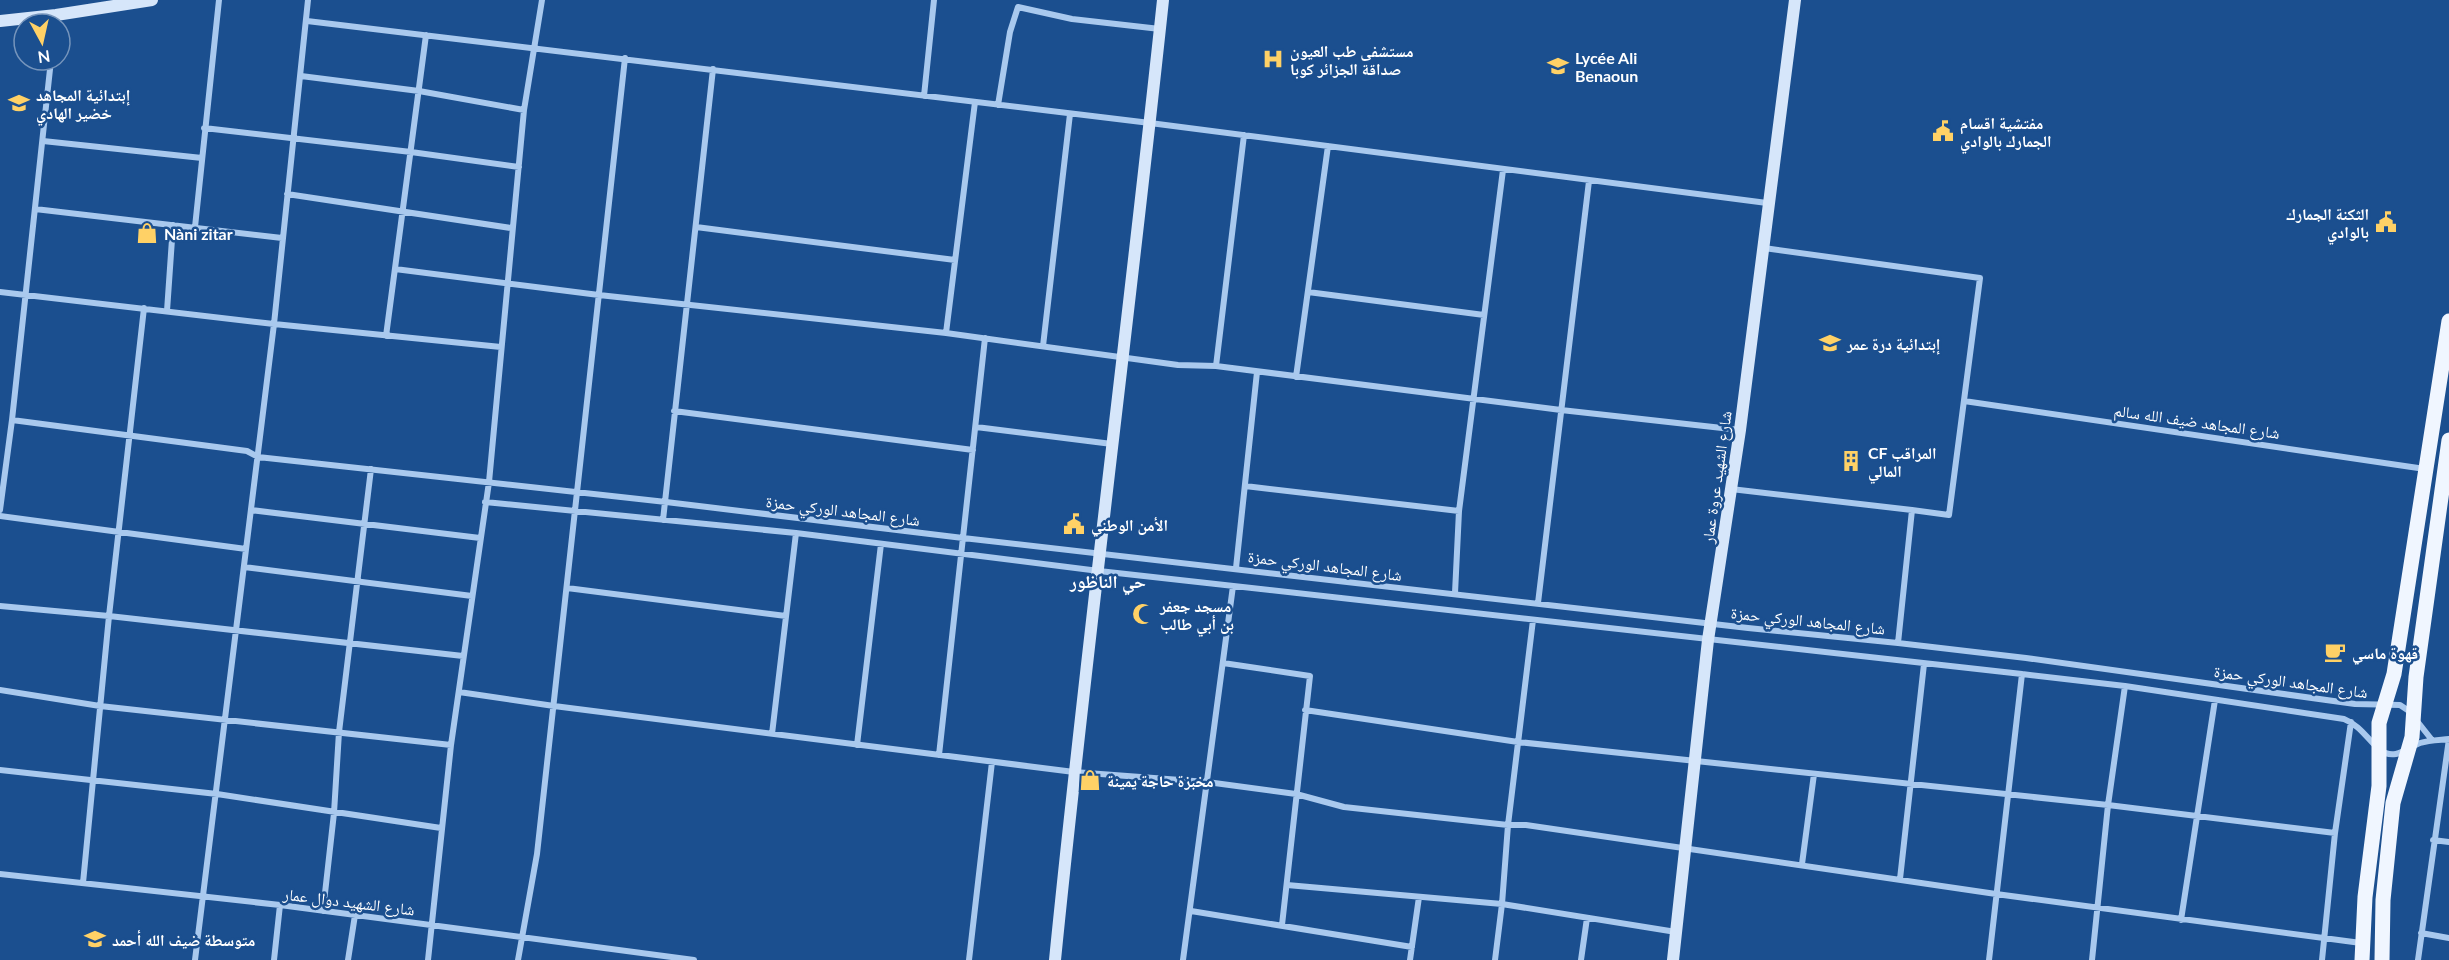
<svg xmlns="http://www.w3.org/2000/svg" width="2449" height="960" font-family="Lato,'Noto Naskh Arabic',sans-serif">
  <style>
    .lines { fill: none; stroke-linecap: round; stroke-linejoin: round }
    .street { stroke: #a9c9ee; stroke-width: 6 }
    .secondary { stroke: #d6e6fa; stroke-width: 12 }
    .primary { stroke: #f0f6ff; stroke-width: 15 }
    .labels { text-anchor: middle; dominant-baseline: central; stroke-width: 5; stroke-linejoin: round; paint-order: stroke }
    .poi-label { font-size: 16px; font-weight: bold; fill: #fff; stroke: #1b4f8f; text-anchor: start }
    .street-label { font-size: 16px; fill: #fff; stroke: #1b4f8f }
    .neighbourhood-label { font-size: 18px; font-weight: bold; fill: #fff; stroke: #1b4f8f }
  </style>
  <rect width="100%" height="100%" fill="#1b4f8f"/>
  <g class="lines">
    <path class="street" d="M307,21l843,102 617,80
      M301,76l118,15 105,19
      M924,96l10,-96
      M998,105l12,-73 8,-25 54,12 88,10
      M204,128l207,24 108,15
      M43,141l159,17
      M287,194l224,34
      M35,209l247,29
      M195,227l24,-227
      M696,227l259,33
      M1764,248l216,30 -31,237 -37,-5
      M395,269l204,26 347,38 232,32 38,1 345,44 179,20
      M0,292l274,32 227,23
      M1308,292l176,23
      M167,311l6,-86
      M946,333l29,-231
      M386,336l40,-301
      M1043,346l27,-232
      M1216,366l28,-231
      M1296,377l32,-231
      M1964,401l461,68
      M674,411l299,39
      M12,420l235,31 11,6 408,45 297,36 785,90 150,15 128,15 329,46 45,1 9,6 23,29
      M976,427l136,17
      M1245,486l214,25
      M1731,489l181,21 -14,133
      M485,502l311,31 303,38 923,103 103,12 219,33c17,7 23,20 36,31 15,11 27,-2 40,-7 9,-3 20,-3 29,-4
      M0,510l12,-90 39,-360
      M251,510l229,28
      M0,516l246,33
      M663,520l50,-451
      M244,567l228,29
      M1236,568l21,-196
      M567,588l219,28
      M1455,593l4,-82 44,-341
      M1538,603l51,-422
      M0,606l109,10 354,40
      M1223,663l87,13 -28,249
      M0,690l100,16 351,39
      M459,692l95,14 520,66 133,10 89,12 48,13 164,18h18l470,69 365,49
      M1305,710l213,32 590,63 227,28
      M772,734l24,-201
      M857,745l24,-201
      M939,755l46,-417
      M0,770l217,24 224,34
      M2433,840l16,2
      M1802,864l12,-90
      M0,874l280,31 414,55
      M1900,879l24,-215
      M83,883l26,-267 35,-308
      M1287,885l215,19 174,28
      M323,911l11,-98 5,-81 32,-263
      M1191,911l221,36
      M2181,920l34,-220
      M2421,933l28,5
      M195,960l79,-636 34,-324
      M274,960l6,-55
      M348,960l7,-45
      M428,960l23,-215 38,-263 35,-372 18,-110
      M518,960l19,-106 88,-796
      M969,960l23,-198
      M1183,960l50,-374
      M1410,960l9,-63
      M1495,960l7,-56 6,-79 25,-205
      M1581,960l6,-42
      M1989,960l33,-286
      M2092,960l16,-155 17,-119
      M2322,960l13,-127 16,-111
      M2418,960l31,-221"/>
    <path class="secondary" d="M0,21l56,-6 96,-15
      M1055,960c32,-320 74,-640 108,-960
      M1673,960l35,-320 32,-210 55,-430"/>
    <path class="primary" d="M2362,960l3,-63 14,-111v-63l15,-49 55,-353
      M2382,960l1,-60 10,-97 19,-66 4,-60 33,-237"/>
  </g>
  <defs>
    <symbol id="hospital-bare" viewBox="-9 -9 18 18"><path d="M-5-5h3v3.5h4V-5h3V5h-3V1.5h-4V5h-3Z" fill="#ffd166" stroke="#1b4f8f" stroke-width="2.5" paint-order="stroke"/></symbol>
    <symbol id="school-bare" viewBox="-9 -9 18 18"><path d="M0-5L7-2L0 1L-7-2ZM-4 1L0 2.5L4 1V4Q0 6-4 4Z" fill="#ffd166" stroke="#1b4f8f" stroke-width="2.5" paint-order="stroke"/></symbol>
    <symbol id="civic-bare" viewBox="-9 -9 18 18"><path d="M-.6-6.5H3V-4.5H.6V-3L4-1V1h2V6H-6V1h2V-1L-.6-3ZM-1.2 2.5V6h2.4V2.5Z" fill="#ffd166" stroke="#1b4f8f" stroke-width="2.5" paint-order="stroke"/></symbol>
    <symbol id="shop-bare" viewBox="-9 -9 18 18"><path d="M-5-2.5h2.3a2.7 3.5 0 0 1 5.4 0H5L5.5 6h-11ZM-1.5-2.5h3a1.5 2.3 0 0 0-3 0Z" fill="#ffd166" stroke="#1b4f8f" stroke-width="2.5" paint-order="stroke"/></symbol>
    <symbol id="building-bare" viewBox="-9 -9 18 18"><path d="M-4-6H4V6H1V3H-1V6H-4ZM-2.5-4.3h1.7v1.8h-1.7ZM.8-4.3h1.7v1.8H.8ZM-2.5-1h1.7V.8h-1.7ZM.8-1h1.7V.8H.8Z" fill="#ffd166" stroke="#1b4f8f" stroke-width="2.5" paint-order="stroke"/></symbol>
    <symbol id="mosque-bare" viewBox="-9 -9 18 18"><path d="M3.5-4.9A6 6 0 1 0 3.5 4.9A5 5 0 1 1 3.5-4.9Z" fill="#ffd166" stroke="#1b4f8f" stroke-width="2.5" paint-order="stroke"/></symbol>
    <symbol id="cafe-bare" viewBox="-9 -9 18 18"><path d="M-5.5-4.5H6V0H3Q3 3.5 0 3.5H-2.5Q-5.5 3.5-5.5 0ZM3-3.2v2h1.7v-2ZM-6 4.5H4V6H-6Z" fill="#ffd166" stroke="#1b4f8f" stroke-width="2.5" paint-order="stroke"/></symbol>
  </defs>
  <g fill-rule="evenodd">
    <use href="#hospital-bare" x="1258" y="44" width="30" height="30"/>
    <use href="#school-bare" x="1543" y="51" width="30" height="30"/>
    <use href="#school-bare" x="4" y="88" width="30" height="30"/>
    <use href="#civic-bare" x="1928" y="116" width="30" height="30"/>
    <use href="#civic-bare" x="2371" y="207" width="30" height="30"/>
    <use href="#shop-bare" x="132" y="218" width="30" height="30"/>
    <use href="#school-bare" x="1815" y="328" width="30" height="30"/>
    <use href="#building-bare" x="1836" y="446" width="30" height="30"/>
    <use href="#civic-bare" x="1059" y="509" width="30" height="30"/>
    <use href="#mosque-bare" x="1128" y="599" width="30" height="30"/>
    <use href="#cafe-bare" x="2320" y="637" width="30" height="30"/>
    <use href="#shop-bare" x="1075" y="765" width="30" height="30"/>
    <use href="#school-bare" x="80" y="924" width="30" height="30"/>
  </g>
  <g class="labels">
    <g class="poi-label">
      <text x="1290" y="50">مستشفى طب العيون<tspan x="1290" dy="18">صداقة الجزائر كوبا</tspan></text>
      <text x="1575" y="57">Lycée Ali<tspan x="1575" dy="18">Benaoun</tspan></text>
      <text x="36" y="94">إبتدائية المجاهد<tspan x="36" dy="18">خضير الهادي</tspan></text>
      <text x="1960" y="122">مفتشية اقسام<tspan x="1960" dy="18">الجمارك بالوادي</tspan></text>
      <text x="2369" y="213" text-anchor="end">الثكنة الجمارك<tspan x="2369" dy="18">بالوادي</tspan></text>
      <text x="164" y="233">Nàni zitar</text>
      <text x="1847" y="343">إبتدائية درة عمر</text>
      <text x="1868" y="452">CF المراقب<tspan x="1868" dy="18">المالي</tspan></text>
      <text x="1091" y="524">الأمن الوطني</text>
      <text x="1160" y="605">مسجد جعفر<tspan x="1160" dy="18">بن أبي طالب</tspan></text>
      <text x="2352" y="652">قهوة ماسي</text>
      <text x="1107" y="780">مخبزة حاجة يمينة</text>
      <text x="112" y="939">متوسطة ضيف الله أحمد</text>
    </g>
    <g class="street-label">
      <text transform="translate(2197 421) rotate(8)">شارع المجاهد ضيف الله سالم</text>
      <text transform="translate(1716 477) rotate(-82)">شارع الشهيد عروة عمار</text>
      <text transform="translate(843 510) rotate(7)">شارع المجاهد الوركي حمزة</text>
      <text transform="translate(1325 565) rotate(7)">شارع المجاهد الوركي حمزة</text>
      <text transform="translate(1808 620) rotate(6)">شارع المجاهد الوركي حمزة</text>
      <text transform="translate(2291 681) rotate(8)">شارع المجاهد الوركي حمزة</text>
      <text transform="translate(349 901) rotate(7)">شارع الشهيد دوال عمار</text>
    </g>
    <g class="neighbourhood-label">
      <text x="1108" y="581">حي الناظور</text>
    </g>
  </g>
  <g transform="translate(42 42) rotate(172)"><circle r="28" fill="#1b4f8f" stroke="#7695bc" stroke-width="1.5"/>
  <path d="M0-4.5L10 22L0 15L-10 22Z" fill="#ffd166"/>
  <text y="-9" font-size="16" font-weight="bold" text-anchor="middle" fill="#ffffff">N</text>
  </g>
</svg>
